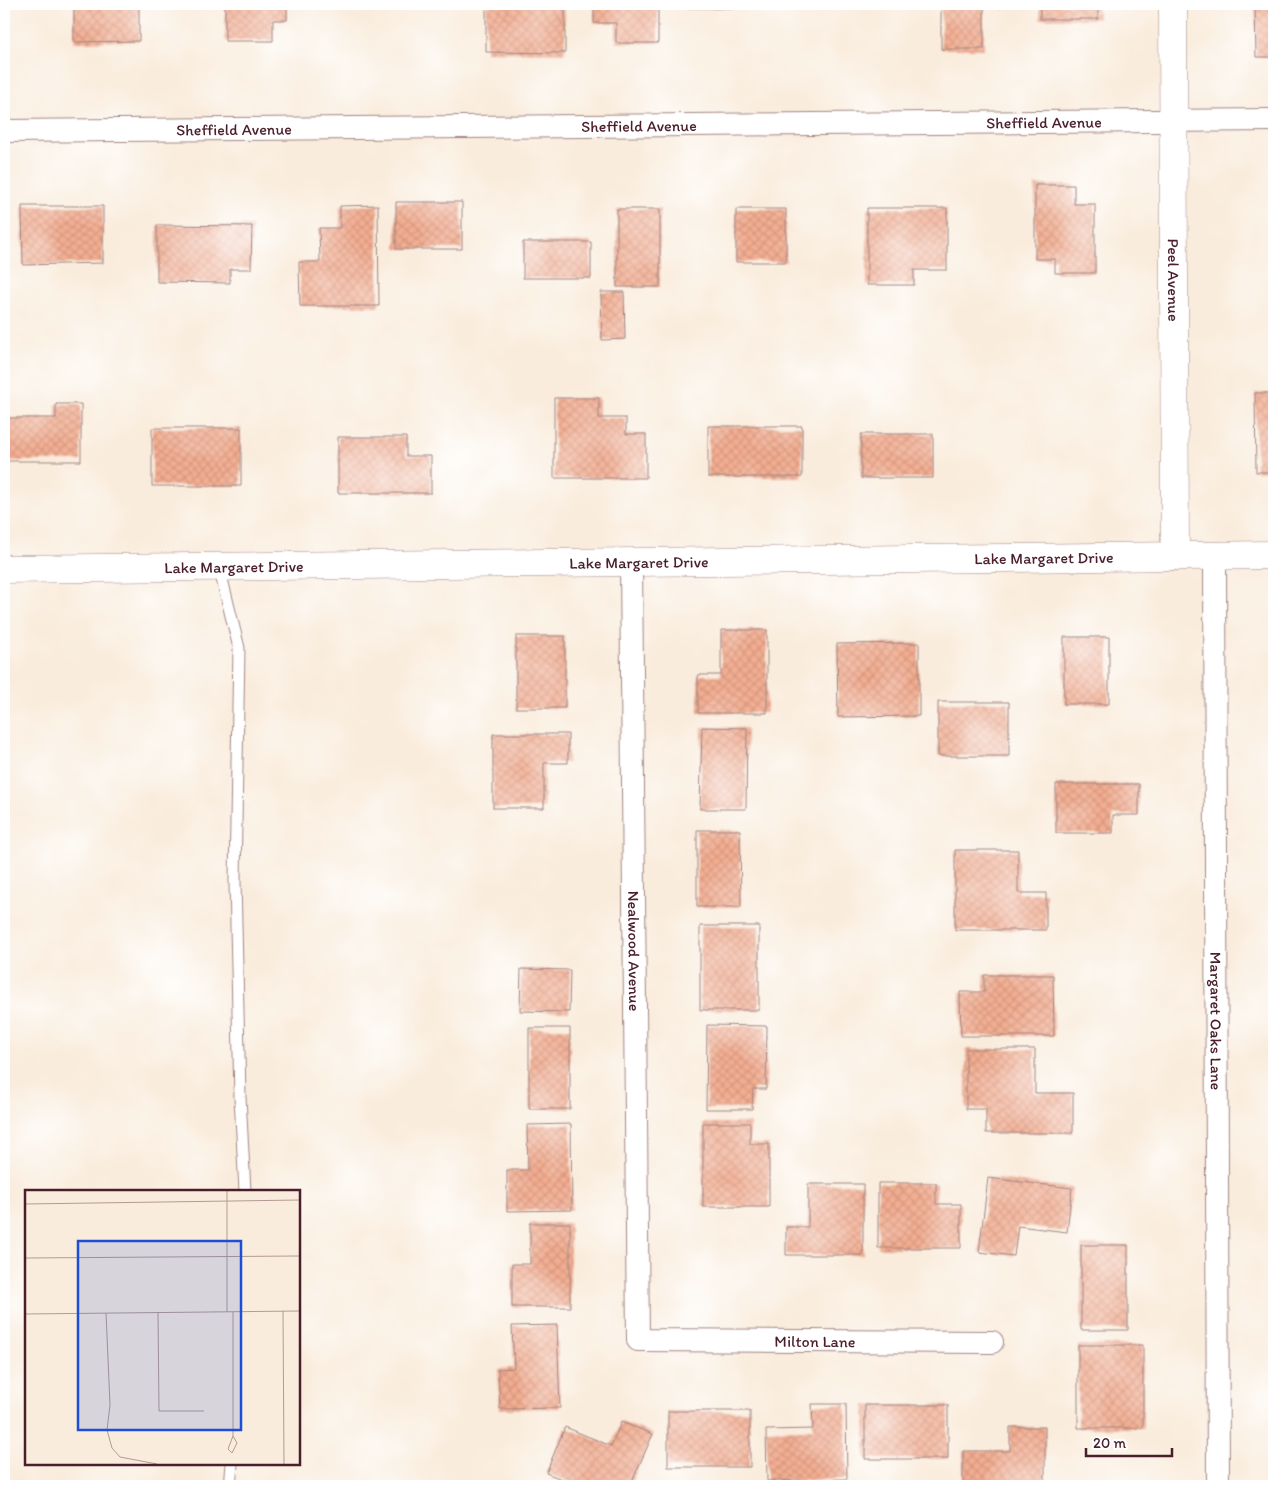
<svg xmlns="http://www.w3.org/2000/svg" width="1278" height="1490" font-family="Itim,sans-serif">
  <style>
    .building { fill: url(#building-cross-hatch) }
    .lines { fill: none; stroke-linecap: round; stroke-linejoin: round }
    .lane-casing { stroke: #a28684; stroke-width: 13 }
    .street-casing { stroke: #a28684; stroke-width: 24 }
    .secondary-casing { stroke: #a28684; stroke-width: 29 }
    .lane { stroke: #fff; stroke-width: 11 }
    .street { stroke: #fff; stroke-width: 22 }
    .secondary { stroke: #fff; stroke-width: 28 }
    .labels { text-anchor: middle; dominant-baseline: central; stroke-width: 4; stroke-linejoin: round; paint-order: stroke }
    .street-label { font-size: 16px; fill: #4a1f2b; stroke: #fff }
    .inset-road { fill: none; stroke: #b39a95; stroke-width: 1 }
    .view { fill: #1d4ed8; fill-opacity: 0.15; stroke: #1d4ed8; stroke-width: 2.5 }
    .inset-edge { fill: none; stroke: #4a1f2b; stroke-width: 2.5 }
  </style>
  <defs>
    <pattern id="building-cross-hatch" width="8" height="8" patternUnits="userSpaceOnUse" patternTransform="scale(1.25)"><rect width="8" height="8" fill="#f3ae92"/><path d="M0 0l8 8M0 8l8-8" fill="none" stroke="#d2957e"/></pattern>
  </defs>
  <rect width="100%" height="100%" fill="#fff"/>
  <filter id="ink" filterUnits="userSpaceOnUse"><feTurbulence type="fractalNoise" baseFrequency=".02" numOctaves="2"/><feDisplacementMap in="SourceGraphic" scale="10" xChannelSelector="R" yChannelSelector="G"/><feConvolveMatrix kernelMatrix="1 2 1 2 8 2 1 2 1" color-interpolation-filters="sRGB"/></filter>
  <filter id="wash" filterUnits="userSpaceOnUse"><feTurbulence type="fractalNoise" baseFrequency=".0096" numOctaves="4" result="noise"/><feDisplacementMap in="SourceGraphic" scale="20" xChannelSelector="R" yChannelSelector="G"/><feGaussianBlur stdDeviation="1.12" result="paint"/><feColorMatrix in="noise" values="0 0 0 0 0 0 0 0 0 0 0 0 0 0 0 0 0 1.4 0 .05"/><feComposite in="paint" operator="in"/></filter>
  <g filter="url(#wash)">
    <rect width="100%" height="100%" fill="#f9ecdc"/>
    <g id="blocks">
      <path class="building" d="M74,4h65v37l-65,1z
        M225,4h62v16h-14v21h-48z
        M486,4h79v49l-79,-1z
        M594,4h64v39h-42v-20h-22z
        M682,4h69v4h-69z
        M941,4h60v4h-17v41h-43z
        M1040,4h58v15h-58z
        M1255,4h19v53h-18z
        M1035,185h39v19h21v69h-40v-14h-20z
        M396,202h66v47h-66z
        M378,205l1,101h-79l-1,-44h21l-1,-34h21v-22z
        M22,206h81v57l-80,2z
        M867,208h80v62h-33v15h-47z
        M617,209h43v78h-43z
        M736,209h50v53h-50z
        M157,225l95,1 -1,43h-21v14l-73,-1z
        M523,242h68v36h-68z
        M601,292h23l1,47 -23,1z
        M1255,393h19v79h-18z
        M554,398h45v20h27v16h20v44h-92z
        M56,404h25v57h-77v-43h52z
        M708,426h94v51h-94z
        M152,428h89v58h-89z
        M861,434h72v44h-72z
        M338,437h68v19h25v37h-93z
        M721,630h46v83h-69v-38h23z
        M516,636h49v72h-49z
        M1064,637h45v67h-45z
        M919,643v73l-81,1 -1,-73z
        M938,702h71v54h-71z
        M702,727l45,1 -1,81h-46z
        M493,734h75v29h-24v45h-51z
        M1056,784h83v31h-26v18h-57z
        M697,830h43l1,77h-44z
        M955,850h63v43h28v37h-91z
        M700,926h59v84h-59z
        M521,969l49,1 -1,42 -49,-1z
        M984,975h69l1,61h-93l-1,-44h24z
        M707,1025l60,1 -1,63h-13l-1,20h-46z
        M529,1028h41v81h-41z
        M966,1049h69v44h38v40h-87v-24h-20z
        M703,1123h47v21h19v63h-66z
        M571,1124l1,86 -65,1v-41h21l-1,-45z
        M988,1178l84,10 -5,44 -49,-6 -4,30 -35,-4z
        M878,1183h58v21h25v44h-83z
        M808,1184h55v71h-77v-28h22z
        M530,1223h40v84h-58v-43h18z
        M1081,1245h47v85h-47z
        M557,1325l3,83 -60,1 -2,-40 16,-1 -2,-42z
        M1078,1345h65v83h-65z
        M812,1404h34l1,75 -80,2 -1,-51 47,-1z
        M865,1405h83v54h-83z
        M668,1411h82v56h-82z
        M621,1422l32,12 -23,52h-50l-34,-13 19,-46 46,19z
        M1010,1427h35v59h-82v-35h47z"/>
    </g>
  </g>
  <g filter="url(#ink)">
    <use href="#blocks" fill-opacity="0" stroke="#a28684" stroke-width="1"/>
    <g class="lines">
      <defs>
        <path id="lane" d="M219,567l20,81 -4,233 5,216 5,94
          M230,1486l2,-22"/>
        <g id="street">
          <path id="s1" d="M4,131l1270,-11"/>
          <path id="s2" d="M1215,556l3,930"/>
          <path id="s3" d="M631,562l7,778 354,2"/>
        </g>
        <g id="secondary">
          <path id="s4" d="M1173,4l2,552"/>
          <path id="s5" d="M4,569l1270,-14"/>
        </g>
      </defs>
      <use href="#lane" class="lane-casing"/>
      <use href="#street" class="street-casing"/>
      <use href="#secondary" class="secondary-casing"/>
      <use href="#lane" class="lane"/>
      <use href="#street" class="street"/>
      <use href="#secondary" class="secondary"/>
    </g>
  </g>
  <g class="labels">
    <g class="street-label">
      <text stroke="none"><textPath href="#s1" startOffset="1040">Sheffield Avenue</textPath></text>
      <text stroke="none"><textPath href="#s1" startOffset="635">Sheffield Avenue</textPath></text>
      <text stroke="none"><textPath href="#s1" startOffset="230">Sheffield Avenue</textPath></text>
      <text stroke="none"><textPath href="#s4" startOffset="276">Peel Avenue</textPath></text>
      <text stroke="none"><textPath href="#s5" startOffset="1040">Lake Margaret Drive</textPath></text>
      <text stroke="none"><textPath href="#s5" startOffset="635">Lake Margaret Drive</textPath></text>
      <text stroke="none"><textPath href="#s5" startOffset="230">Lake Margaret Drive</textPath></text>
      <text stroke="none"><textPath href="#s3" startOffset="389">Nealwood Avenue</textPath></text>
      <text stroke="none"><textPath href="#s2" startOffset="465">Margaret Oaks Lane</textPath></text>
      <text stroke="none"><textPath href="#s3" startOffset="955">Milton Lane</textPath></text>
    </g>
  </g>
  <g transform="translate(25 1190)">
    <rect width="275" height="275" fill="#f9ecdc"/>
    <path class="inset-road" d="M202,1v121M0,14l275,-4M0,68l275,-2M258,121l1,153M133,122l1,99h45M208,122v124l-5,13 4,4 5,-10 -4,-7M81,123l4,92 -3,25 5,18 8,9 37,7M0,124l275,-3"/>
    <path class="view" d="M53,51h163v189h-163z"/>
    <rect width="275" height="275" class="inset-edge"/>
  </g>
  <rect width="1278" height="1490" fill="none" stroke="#fff" stroke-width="20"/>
  <path d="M1086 1448v8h86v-8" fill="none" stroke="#4a1f2b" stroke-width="2.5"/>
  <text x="1093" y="1448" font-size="15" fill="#4a1f2b" stroke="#ffffff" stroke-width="4" paint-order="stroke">20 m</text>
</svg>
